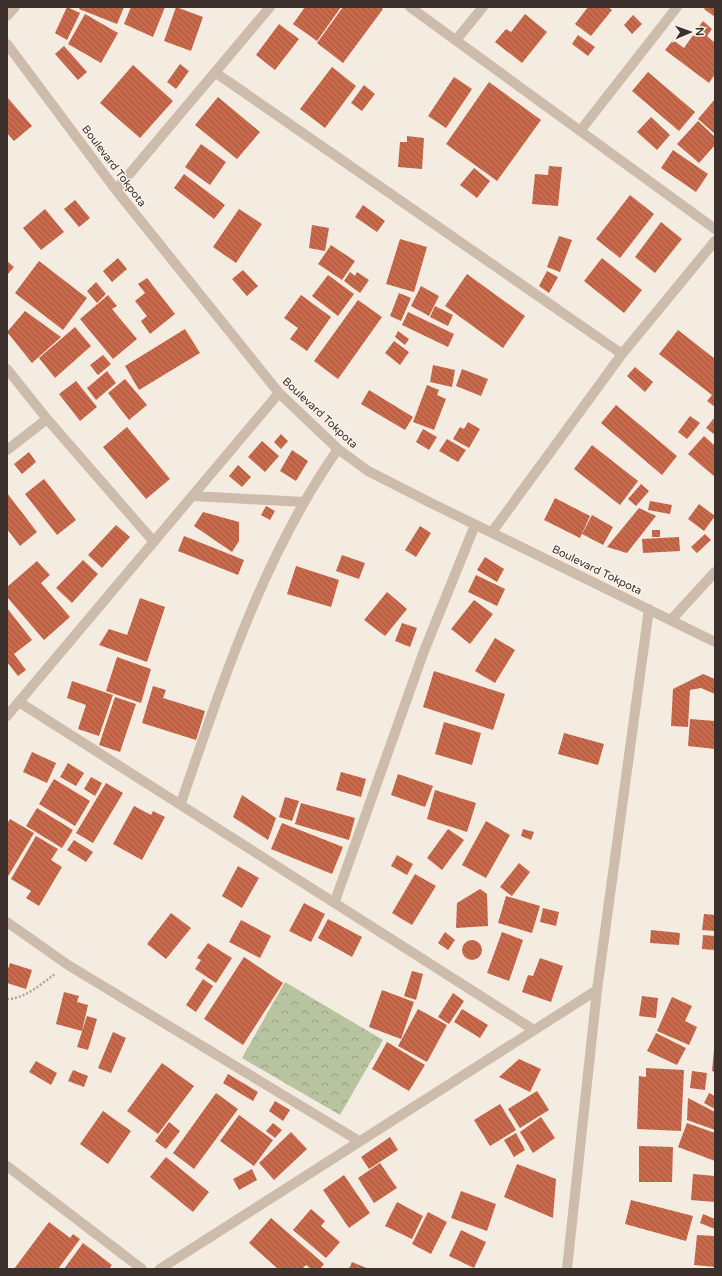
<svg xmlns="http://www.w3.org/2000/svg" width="722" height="1276" font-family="'Varela Round',sans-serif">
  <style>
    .forest { fill: url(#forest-crowns) }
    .building { fill: url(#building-back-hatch) }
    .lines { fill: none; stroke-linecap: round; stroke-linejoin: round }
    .path { stroke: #b9a596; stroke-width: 2.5; stroke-dasharray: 2 2; stroke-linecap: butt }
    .minor { stroke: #cdbbac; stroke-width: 10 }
    .labels { text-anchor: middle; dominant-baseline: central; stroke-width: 3; stroke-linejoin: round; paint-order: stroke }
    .street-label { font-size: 11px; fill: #3b302b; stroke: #fbf5ee }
  </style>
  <defs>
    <pattern id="forest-crowns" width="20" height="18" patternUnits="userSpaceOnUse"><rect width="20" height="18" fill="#b8c4a0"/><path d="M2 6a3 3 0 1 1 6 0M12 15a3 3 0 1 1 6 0" fill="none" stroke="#97a083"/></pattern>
    <pattern id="building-back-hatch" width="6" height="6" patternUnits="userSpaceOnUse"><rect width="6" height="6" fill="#c8694b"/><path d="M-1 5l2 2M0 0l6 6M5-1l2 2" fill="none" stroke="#a4573f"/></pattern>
  </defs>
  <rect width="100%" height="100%" fill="#f4ebe1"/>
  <path class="forest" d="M285,982l98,58 -43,75 -98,-57z"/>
  <path class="building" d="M67,7l13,6 -13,27 -12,-7z
    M80,7h44l-7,17 -38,-15z
    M131,7h34l-12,30 -29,-13z
    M176,7l27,10 -12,34 -27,-10z
    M305,7h36l-24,34 -24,-17z
    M343,7h37l3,2 -40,54 -26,-20z
    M588,7h20l4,3 -21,26 -16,-12z
    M706,7h9v10l-11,-8z
    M85,14l33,19 -17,30 -33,-19z
    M525,14l22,18 -25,31 -27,-21 11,-13 5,3z
    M633,15l9,9 -10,10 -8,-9z
    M703,21l9,8 -5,7 8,7v31l-6,9 -44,-33 8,-10 11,8z
    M279,24l20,15 -24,31 -19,-15z
    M578,35l17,12 -7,9 -16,-12z
    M64,46l23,26 -9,8 -23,-26z
    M180,64l9,7 -13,18 -9,-7z
    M133,65l40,36 -33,37 -40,-35z
    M332,67l24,19 -31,42 -25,-19z
    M648,72l47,40 -16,19 -47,-40z
    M454,77l18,12 -26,39 -18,-12z
    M489,82l52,38 -44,61 -51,-37z
    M364,85l11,9 -13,17 -11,-8z
    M7,97l25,29 -18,15 -7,-8z
    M218,97l42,35 -23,27 -42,-34z
    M715,99v35l-17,-15z
    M651,117l19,18 -13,15 -20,-18z
    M698,121l17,16v8l-16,18 -22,-19z
    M407,136l17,2 -2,31 -24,-2 2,-25h7z
    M201,144l25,18 -16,23 -25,-18z
    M673,150l35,24 -12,18 -35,-24z
    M549,166l13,1 -4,39 -26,-2 3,-30 13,1z
    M474,168l16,13 -13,17 -17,-13z
    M184,174l41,31 -11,14 -40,-31z
    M630,195l24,19 -34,44 -24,-19z
    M75,200l15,18 -11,9 -15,-18z
    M363,205l22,16 -8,11 -22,-15z
    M45,209l19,23 -23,18 -18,-22z
    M239,209l23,15 -26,39 -23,-16z
    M661,222l21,17 -27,34 -20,-16z
    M312,225l17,3 -4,23 -16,-3z
    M559,236l13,4 -12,32 -13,-5z
    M400,239l27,8 -13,45 -28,-8z
    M331,245l24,16 -13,19 -24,-16z
    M118,258l9,11 -15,13 -9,-11z
    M602,258l40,32 -18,23 -40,-32z
    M7,261l7,6 -7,8z
    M39,261l48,37 -24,32 -48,-37z
    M243,270l15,16 -11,10 -15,-17z
    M547,271l11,6 -9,16 -10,-7z
    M350,272l5,4 2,-4 12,8 -9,13 -16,-12z
    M467,274l58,42 -22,32 -58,-42z
    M328,275l26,19 -16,22 -26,-20z
    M147,278l28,36 -25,20 -9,-13 6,-5 -12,-15 10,-8 -7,-9z
    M96,282l10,12 -9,9 -10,-12z
    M421,286l18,10 -10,20 -18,-10z
    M399,293l12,5 -10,23 -11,-5z
    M108,295l9,11 -5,3 25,30 -24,20 -33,-40z
    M301,295l30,22 -24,34 -17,-12 8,-11 -14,-10z
    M358,300l24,17 -44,62 -24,-18z
    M435,306l18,9 -5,11 -18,-9z
    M25,311l36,26 -29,26 -25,-31z
    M408,312l46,22 -6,13 -46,-22z
    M75,327l16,19 -36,32 -16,-20z
    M185,329l15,24 -61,37 -14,-24z
    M678,330l37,29v48l-8,-6 5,-6 -53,-41z
    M398,331l11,8 -4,6 -10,-8z
    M394,341l15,11 -9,13 -15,-12z
    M103,355l8,9 -13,11 -8,-10z
    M433,365l22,5 -3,17 -22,-5z
    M635,367l18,15 -8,10 -18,-16z
    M462,369l26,10 -7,17 -25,-10z
    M107,371l9,12 -20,17 -9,-12z
    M125,379l22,26 -18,15 -21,-27z
    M76,381l21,26 -17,14 -21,-27z
    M427,385l12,5 -2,5 9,4 -12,31 -21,-8z
    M369,390l44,27 -8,13 -44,-26z
    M616,405l61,51 -15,19 -61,-52z
    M690,416l10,7 -13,16 -9,-7z
    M715,417v18l-9,-7z
    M468,422l12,7 -11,19 -16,-9 7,-12 4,2z
    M127,427l43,52 -24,20 -43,-52z
    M423,429l14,8 -8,13 -13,-8z
    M281,434l7,7 -7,8 -7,-7z
    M704,436l11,10v31l-27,-23z
    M447,439l19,11 -8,12 -19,-11z
    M262,441l17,15 -14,16 -17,-15z
    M592,445l46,36 -18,24 -46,-36z
    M292,450l16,11 -12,20 -16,-10z
    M29,452l7,10 -14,12 -8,-10z
    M238,465l13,12 -9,10 -13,-11z
    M44,479l32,41 -19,15 -32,-41z
    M641,484l8,7 -13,15 -8,-7z
    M7,493l30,39 -17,14 -13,-17z
    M555,498l35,18 -10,22 -36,-18z
    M650,501l22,4 -2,9 -22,-4z
    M699,504l16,12 -11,15 -16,-12z
    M266,506l9,5 -5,9 -9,-5z
    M639,508l17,8 -29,37 -20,-6z
    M203,512l36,10v19l-7,11 -38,-26z
    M592,515l21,12 -10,18 -21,-11z
    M116,525l14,12 -28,31 -14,-13z
    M420,526l11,7 -15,24 -11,-7z
    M652,530h8v7h-8z
    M705,534l6,6 -14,13 -6,-6z
    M184,536l60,24 -6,15 -60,-24z
    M679,537l1,14 -37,2 -1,-14z
    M342,555l23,8 -6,16 -23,-8z
    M485,557l19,12 -7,13 -20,-12z
    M83,560l15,14 -26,29 -16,-15z
    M37,561l13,14 -9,8 29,34 -26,23 -37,-43v-10z
    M296,566l43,14 -8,27 -44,-13z
    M476,575l29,14 -8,17 -29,-14z
    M387,592l20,17 -22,27 -21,-16z
    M140,598l25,9 -18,55 -48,-17 10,-16 18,6z
    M474,600l19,14 -23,30 -19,-15z
    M7,608l25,32 -18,14 12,16 -8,6 -11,-14z
    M402,623l15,5 -7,19 -15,-6z
    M495,638l20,12 -20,33 -20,-12z
    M117,657l34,12 -10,34 -35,-12z
    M434,671l71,23 -12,36 -70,-23z
    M703,674l12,5v15l-14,-6 -11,2 -2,37 -17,-1 2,-37z
    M72,681l41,14 -14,41 -21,-7 8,-24 -19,-7z
    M153,686l13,4 -3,8 42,13 -9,29 -54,-17z
    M115,697l21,7 -16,48 -21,-7z
    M690,719l25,2v28l-27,-3z
    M444,722l37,11 -9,32 -37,-11z
    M564,733l40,11 -6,21 -40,-11z
    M32,752l24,11 -9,20 -24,-11z
    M68,763l16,10 -8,13 -16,-9z
    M341,772l25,7 -5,18 -25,-7z
    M398,774l35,12 -8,21 -34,-12z
    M91,777l11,6 -7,13 -11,-7z
    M54,779l36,22 -15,25 -36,-22z
    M106,783l17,10 -30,50 -17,-10z
    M435,790l41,13 -9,29 -40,-13z
    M242,795l34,23 -8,22 -35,-23z
    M285,797l14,4 -7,20 -13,-4z
    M301,803l54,15 -6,22 -54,-16z
    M134,806l17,9 2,-4 12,6 -23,43 -29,-16z
    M37,808l36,22 -11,18 -36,-22z
    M10,819l24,14 -27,45v-54z
    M486,821l24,14 -24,43 -24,-13z
    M282,823l61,24 -11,27 -61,-25z
    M448,829l16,11 -22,30 -15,-12z
    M523,829l11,3 -3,8 -10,-4z
    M36,836l22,13 -7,11 11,7 -23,39 -13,-8 5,-7 -20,-12z
    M74,840l19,12 -7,10 -19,-12z
    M397,855l16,9 -6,11 -16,-9z
    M519,863l11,9 -18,24 -12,-9z
    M238,866l21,12 -17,30 -20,-12z
    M415,874l21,12 -24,39 -20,-12z
    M480,889l7,5 1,32 -32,2 1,-25z
    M506,896l34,10 -8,27 -34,-10z
    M304,903l21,11 -14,28 -22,-11z
    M543,908l16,4 -3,14 -16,-4z
    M171,913l20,15 -25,31 -19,-15z
    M704,914l11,1v16l-13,-1z
    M328,919l34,18 -10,20 -34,-19z
    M241,920l30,16 -11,22 -31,-16z
    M651,930l29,3 -1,12 -29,-2z
    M445,932l10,8 -7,10 -10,-7z
    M502,932l21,8 -14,41 -22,-8z
    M703,935l12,1v14l-13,-1z
    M462 950a10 10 0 1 1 20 0a10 10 0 1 1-20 0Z
    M208,943l24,15 -16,25 -21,-14 6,-9 -4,-2z
    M244,957l39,26 -40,62 -39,-26z
    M540,958l23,8 -12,36 -29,-10 6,-17 5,1z
    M10,963l22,7 -6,19 -19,-6v-11z
    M412,971l11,3 -7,26 -12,-4z
    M203,979l10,7 -17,26 -10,-7z
    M382,990l32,12 -13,37 -32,-12z
    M64,992l15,4 -2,6 11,3 -6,26 -26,-7z
    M453,993l11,8 -15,23 -11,-7z
    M642,996l16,2 -2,20 -17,-2z
    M672,997l20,9 -7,15 12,6 -8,18 -32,-14z
    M418,1009l29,16 -20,37 -29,-16z
    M462,1009l26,16 -8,13 -26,-16z
    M87,1016l10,3 -9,31 -11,-3z
    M113,1032l13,6 -15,35 -13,-5z
    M656,1033l30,15 -9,17 -30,-14z
    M387,1042l38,23 -16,26 -37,-22z
    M714,1050h1v22l-3,-1z
    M519,1059l22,10 -11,23 -31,-15z
    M36,1061l21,12 -6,12 -22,-13z
    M162,1063l32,23 -36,48 -31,-23z
    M646,1068l38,2 -3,61 -44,-2 2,-53 7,1z
    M73,1070l15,6 -4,11 -16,-6z
    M692,1071l15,2 -2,17 -15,-2z
    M228,1074l30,18 -5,9 -30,-18z
    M537,1091l12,19 -29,18 -12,-19z
    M216,1093l22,16 -44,60 -21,-16z
    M709,1093l6,3v13l-11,-6z
    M688,1098l27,14v18l-28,-10z
    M275,1101l15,9 -7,11 -14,-10z
    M500,1104l16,26 -26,16 -16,-26z
    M103,1111l28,20 -23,33 -28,-20z
    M239,1115l34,25 -19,26 -34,-25z
    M541,1117l14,21 -22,15 -13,-21z
    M169,1122l11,9 -14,18 -11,-8z
    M273,1123l9,7 -7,8 -9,-7z
    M687,1123l28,10v28l-37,-14z
    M291,1132l16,17 -33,31 -15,-17z
    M516,1133l9,17 -11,7 -10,-17z
    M390,1137l8,13 -29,19 -8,-12z
    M639,1146l34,1 -1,35h-33z
    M166,1157l43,35 -16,20 -43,-35z
    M380,1163l17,25 -23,15 -16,-25z
    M517,1164l39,15 -3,39 -49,-21z
    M252,1169l5,11 -18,10 -6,-11z
    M693,1174l22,2v26l-24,-2z
    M344,1175l26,38 -21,15 -26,-38z
    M461,1191l35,13 -9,27 -36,-13z
    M631,1200l62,16 -7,25 -61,-17z
    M397,1202l26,14 -11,23 -27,-13z
    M311,1209l14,12 -4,5 19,16 -14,16 -33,-28z
    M428,1212l19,10 -16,32 -19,-10z
    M703,1214l12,5v10l-15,-6z
    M271,1218l53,46 -4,5h-9l-5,-4 -4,4h-24l-29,-26z
    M49,1222l21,16 3,-4 7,5 -22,30h-44z
    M461,1230l25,12 -12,26 -25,-12z
    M697,1235l18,1v31l-21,-2z
    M83,1243l29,22 -3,4h-45z
    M352,1262l17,7h-20z"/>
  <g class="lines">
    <path class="path" d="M7,999c18,0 34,-15 48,-25"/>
    <path class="minor" d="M410,7l305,222
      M7,16l8,-9
      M456,40l27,-33
      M7,44l109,146 163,203 59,56 30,22 63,32 284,139
      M216,73l406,281
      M580,131l97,-124
      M116,190l154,-183
      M7,369l40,50 107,123
      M7,450l40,-31
      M193,496l111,6
      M492,532l130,-178 93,-113
      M671,620l44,-48
      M19,702l515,328
      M7,716l272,-323
      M181,803c42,-122 82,-247 157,-354
      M335,901l89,-250 51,-126
      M7,922l61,43 291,176
      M7,1166l135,103
      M160,1269l437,-279
      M567,1269l30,-279 52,-381"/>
  </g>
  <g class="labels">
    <g class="street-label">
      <text transform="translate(114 166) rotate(53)">Boulevard Tokpota</text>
      <text transform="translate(320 413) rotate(43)">Boulevard Tokpota</text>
      <text transform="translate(597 570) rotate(26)">Boulevard Tokpota</text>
    </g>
  </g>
  <rect width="722" height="1276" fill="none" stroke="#3b302b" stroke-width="16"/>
  <g transform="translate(690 32) rotate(88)" stroke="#fbf5ee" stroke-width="3" paint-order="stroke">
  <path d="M0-3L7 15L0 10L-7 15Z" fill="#3b302b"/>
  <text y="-6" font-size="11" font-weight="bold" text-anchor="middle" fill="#3b302b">N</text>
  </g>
</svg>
